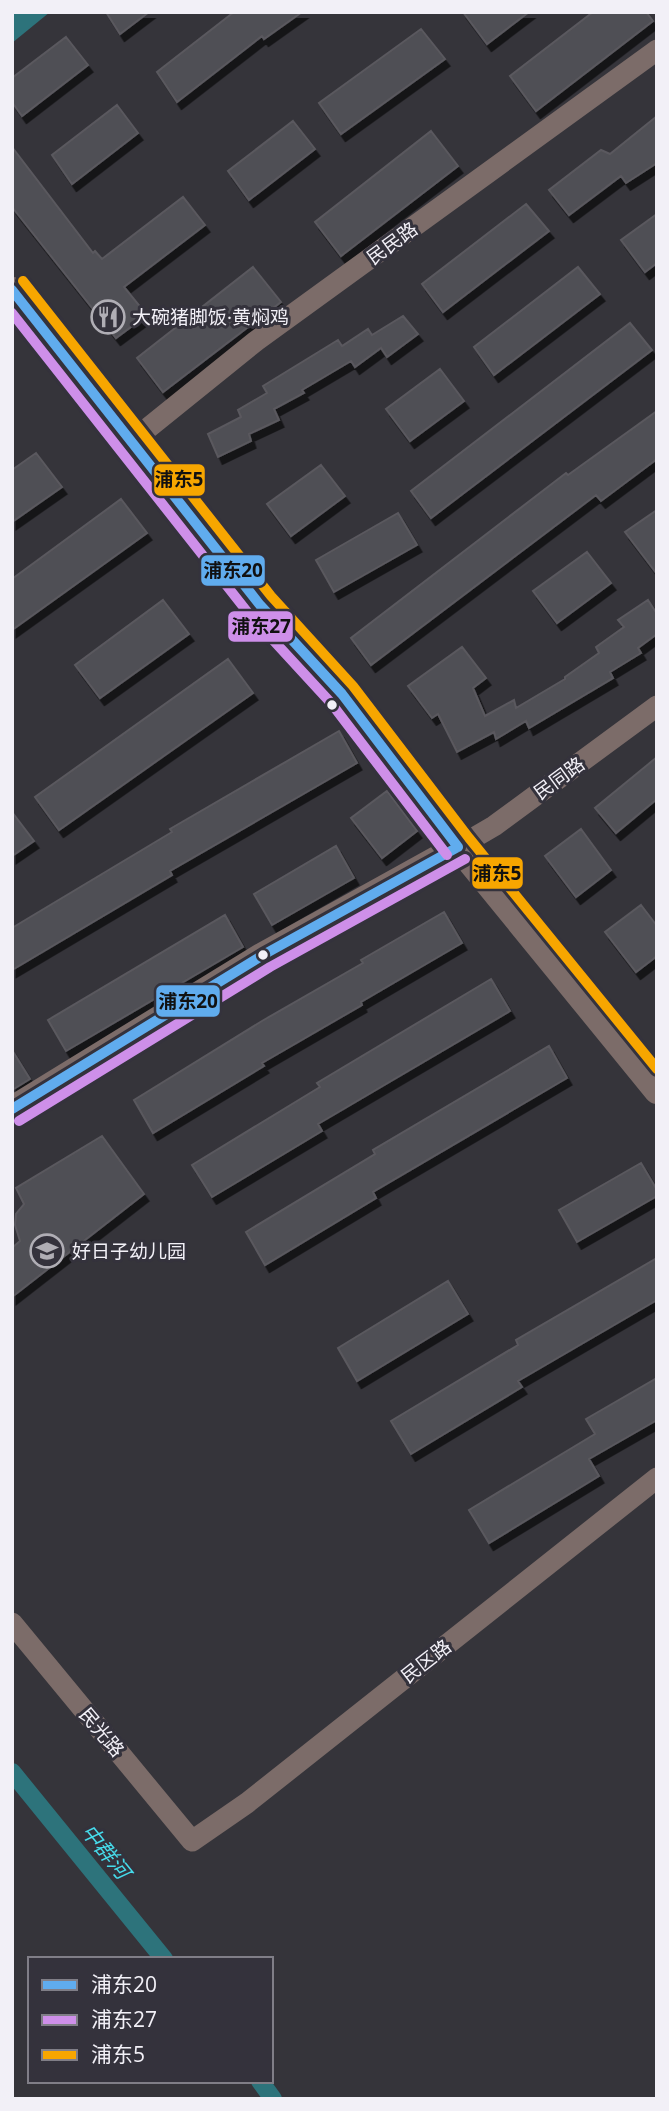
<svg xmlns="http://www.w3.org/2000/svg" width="669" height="2111" font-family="'Open Sans','Noto Sans SC',sans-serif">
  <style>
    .water { fill: #2d737b }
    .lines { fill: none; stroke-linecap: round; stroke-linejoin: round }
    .canal { stroke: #2d737b; stroke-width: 18 }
    .building { fill: #504f54; stroke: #5a595e; stroke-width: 2; filter: url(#shadow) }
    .minor { stroke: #7c6c69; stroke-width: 21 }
    .tertiary { stroke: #7c6c69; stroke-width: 26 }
    .bus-1-casing { stroke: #34323c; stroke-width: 16 }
    .bus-2-casing { stroke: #34323c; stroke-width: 16 }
    .bus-3-casing { stroke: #34323c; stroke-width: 16 }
    .bus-1 { stroke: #60acee; stroke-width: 10 }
    .bus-2 { stroke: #ce8fe9; stroke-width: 10 }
    .bus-3 { stroke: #f7a600; stroke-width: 10 }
    .bus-dot { fill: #f2f0f7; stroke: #34323c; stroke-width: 2.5 }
    .labels { text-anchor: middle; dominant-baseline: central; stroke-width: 6; stroke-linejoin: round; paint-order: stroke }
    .street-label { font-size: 19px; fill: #f2f0f7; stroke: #34323c }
    .poi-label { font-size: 19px; fill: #f2f0f7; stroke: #34323c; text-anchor: start }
    .water-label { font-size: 21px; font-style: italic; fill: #46dbea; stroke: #34323c }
    .line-badge { stroke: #34323c; stroke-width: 2.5 }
    .pale-badge-label { font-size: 19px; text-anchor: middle; font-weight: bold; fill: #111 }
  </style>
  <defs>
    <filter id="shadow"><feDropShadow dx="4.5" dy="7" stdDeviation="0" flood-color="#0009"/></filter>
  </defs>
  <rect width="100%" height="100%" fill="#35343a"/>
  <path class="water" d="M12,12h38l-38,31z"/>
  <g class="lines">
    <path class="canal" d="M12,1772l152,187
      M260,2081l13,18"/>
  </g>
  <path class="building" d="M106,12h43l-29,22z
    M234,12h68l-38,27 -2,-3 -85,66 -20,-30z
    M463,12h66l-42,32z
    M593,12h53l7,9 -117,90 -26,-35z
    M421,29l24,30 -104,75 -22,-31z
    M66,37l22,28 -66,51 -10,-14v-24z
    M117,105l21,28 -66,51 -20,-29z
    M657,116v47l-31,20 -5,-7 -52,39 -20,-25 52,-40 9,4z
    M293,121l22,28 -66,51 -21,-29z
    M431,131l27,35 -117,90 -26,-34z
    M12,147l81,106 2,-2 7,8 81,-62 22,28 -81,62 23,28 -31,23 -104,-131z
    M526,204l23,27 -106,81 -21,-28z
    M657,214v49l-12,9 -24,-32z
    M253,267l28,35 -118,90 -26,-34z
    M578,267l22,27 -106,81 -20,-28z
    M403,316l15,18 -31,23 -6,-9 -26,19 -4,-6 -49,29 2,3 -30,16 5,11 -30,14 2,7 -33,16 -10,-23 33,-17 -3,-7 29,-17 -4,-7 75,-46 4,6 26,-17 4,6z
    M630,323l22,27 -221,168 -20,-27z
    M440,369l24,32 -54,40 -24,-32z
    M657,411v48l-56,42 -5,-6 -225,170 -20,-27 215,-165 2,2z
    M36,453l26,34 -50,35v-52z
    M321,465l24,31 -54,40 -24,-32z
    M121,499l26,34 -135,97v-51z
    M657,510v64l-32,-42z
    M398,513l19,32 -83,47 -18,-32z
    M587,552l24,31 -54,40 -24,-32z
    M163,600l26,34 -89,64 -25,-33z
    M648,600l9,14v20l-19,14 3,5 -31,19 3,6 -84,50 -3,-7 -30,18 -2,-7 -37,20 -19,-38 -6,4 -24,-32 54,-39 24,31 -13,10 12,28 29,-16 2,8 49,-29v-2l34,-24 -3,-6 28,-20 -6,-7z
    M228,659l25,34 -194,137 -24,-33z
    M339,731l18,32 -187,108 2,4 -160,95v-42l160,-96 -2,-3z
    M657,757v42l-41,34 -21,-25z
    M387,791l30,40 -35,27 -31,-40z
    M12,812l22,29 -22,15z
    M581,829l30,41 -35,27 -31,-41z
    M336,846l18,32 -82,47 -18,-31z
    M641,905l16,21v30l-21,16 -31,-40z
    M444,912l18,31 -101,59 1,3 -100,58 2,3 -111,67 -19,-33 128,-79 101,-58 -2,-3z
    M225,915l18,32 -177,104 -18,-31z
    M491,979l19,32 -192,113 4,7 -110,66 -20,-32 128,-78 -3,-4z
    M549,1046l18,32 -194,114 3,6 -111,67 -19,-33 129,-78 -2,-4z
    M12,1050l18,29 -18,11z
    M102,1136l42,58 -132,103v-49l8,-7 -5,-16 1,-11 8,-10 -8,-16z
    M641,1163l16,27v6l-80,46 -18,-32z
    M657,1258v42l-139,81 4,6 -111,67 -20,-33 127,-76 -2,-5z
    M448,1281l20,33 -111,67 -19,-33z
    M657,1378v42l-68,39 10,17 -110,67 -20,-33 126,-76 -9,-15z"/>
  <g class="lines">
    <path class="minor" d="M132,441l124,-100 401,-291
      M458,847l36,-21 163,-120
      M12,1623l180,218 55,-38 410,-325"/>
    <path class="tertiary" d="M12,290l248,315 82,89 116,153 199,244
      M12,1109l251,-154 195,-108"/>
    <defs>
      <path id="bus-1" d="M12,290l248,315 82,89 116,153
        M12,1109l251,-154 195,-108"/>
      <path id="bus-2" d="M12,313l237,301 82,89 116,152
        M19,1121l251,-154 195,-108"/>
      <path id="bus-3" d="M23,281l248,315 82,90 116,152 188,231"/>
    </defs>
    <use href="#bus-1" class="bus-1-casing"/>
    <use href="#bus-2" class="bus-2-casing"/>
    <use href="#bus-3" class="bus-3-casing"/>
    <use href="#bus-1" class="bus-1"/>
    <use href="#bus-2" class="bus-2"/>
    <use href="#bus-3" class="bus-3"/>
  </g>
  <defs>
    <symbol id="restaurant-ring" viewBox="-11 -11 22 22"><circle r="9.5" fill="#34323c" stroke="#b0aeb5" stroke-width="1.5"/><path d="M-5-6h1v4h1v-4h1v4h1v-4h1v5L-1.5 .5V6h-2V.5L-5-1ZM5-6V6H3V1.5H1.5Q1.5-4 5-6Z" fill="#b0aeb5"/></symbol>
    <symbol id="school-ring" viewBox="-11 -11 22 22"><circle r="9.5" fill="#34323c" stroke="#b0aeb5" stroke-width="1.5"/><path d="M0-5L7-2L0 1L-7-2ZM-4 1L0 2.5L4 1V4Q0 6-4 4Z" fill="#b0aeb5"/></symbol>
  </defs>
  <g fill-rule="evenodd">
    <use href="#restaurant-ring" x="89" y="298" width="38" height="38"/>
    <use href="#school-ring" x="28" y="1232" width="38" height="38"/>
  </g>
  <g class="bus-dot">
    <circle cx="332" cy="705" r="6"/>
    <circle cx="263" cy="955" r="6"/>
  </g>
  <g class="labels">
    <g class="street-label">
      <text transform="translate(392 243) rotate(-36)">民民路</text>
      <text transform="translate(559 778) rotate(-36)">民同路</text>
      <text transform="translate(426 1661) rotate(-38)">民区路</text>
      <text transform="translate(102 1732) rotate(50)">民光路</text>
    </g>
    <g class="poi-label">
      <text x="132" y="317">大碗猪脚饭·黄焖鸡</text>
      <text x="72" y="1251">好日子幼儿园</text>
    </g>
    <g class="water-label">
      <text transform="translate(106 1851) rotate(51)">中群河</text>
    </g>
  </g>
  <g class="line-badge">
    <rect x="153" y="463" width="53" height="34" rx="7" fill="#f7a600"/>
    <rect x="200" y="554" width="66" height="33" rx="7" fill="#60acee"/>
    <rect x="227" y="610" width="67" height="33" rx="7" fill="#ce8fe9"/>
    <rect x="471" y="856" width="53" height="34" rx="7" fill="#f7a600"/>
    <rect x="155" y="984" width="66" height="34" rx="7" fill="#60acee"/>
  </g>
  <g class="pale-badge-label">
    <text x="179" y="486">浦东5</text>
    <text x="233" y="577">浦东20</text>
    <text x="261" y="633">浦东27</text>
    <text x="497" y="880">浦东5</text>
    <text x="188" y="1008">浦东20</text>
  </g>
  <rect width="669" height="2111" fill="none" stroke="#f2f0f7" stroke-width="28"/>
  <rect x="28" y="1957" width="245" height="126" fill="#34323c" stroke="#807e87" stroke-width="2"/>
  <rect x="42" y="1980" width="35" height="10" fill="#60acee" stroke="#807e87" stroke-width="2"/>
  <text x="91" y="1992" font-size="21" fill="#f2f0f7">浦东20</text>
  <rect x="42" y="2015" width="35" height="10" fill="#ce8fe9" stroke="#807e87" stroke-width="2"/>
  <text x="91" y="2027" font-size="21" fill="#f2f0f7">浦东27</text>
  <rect x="42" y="2050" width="35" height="10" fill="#f7a600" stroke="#807e87" stroke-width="2"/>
  <text x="91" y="2062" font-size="21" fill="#f2f0f7">浦东5</text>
</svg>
